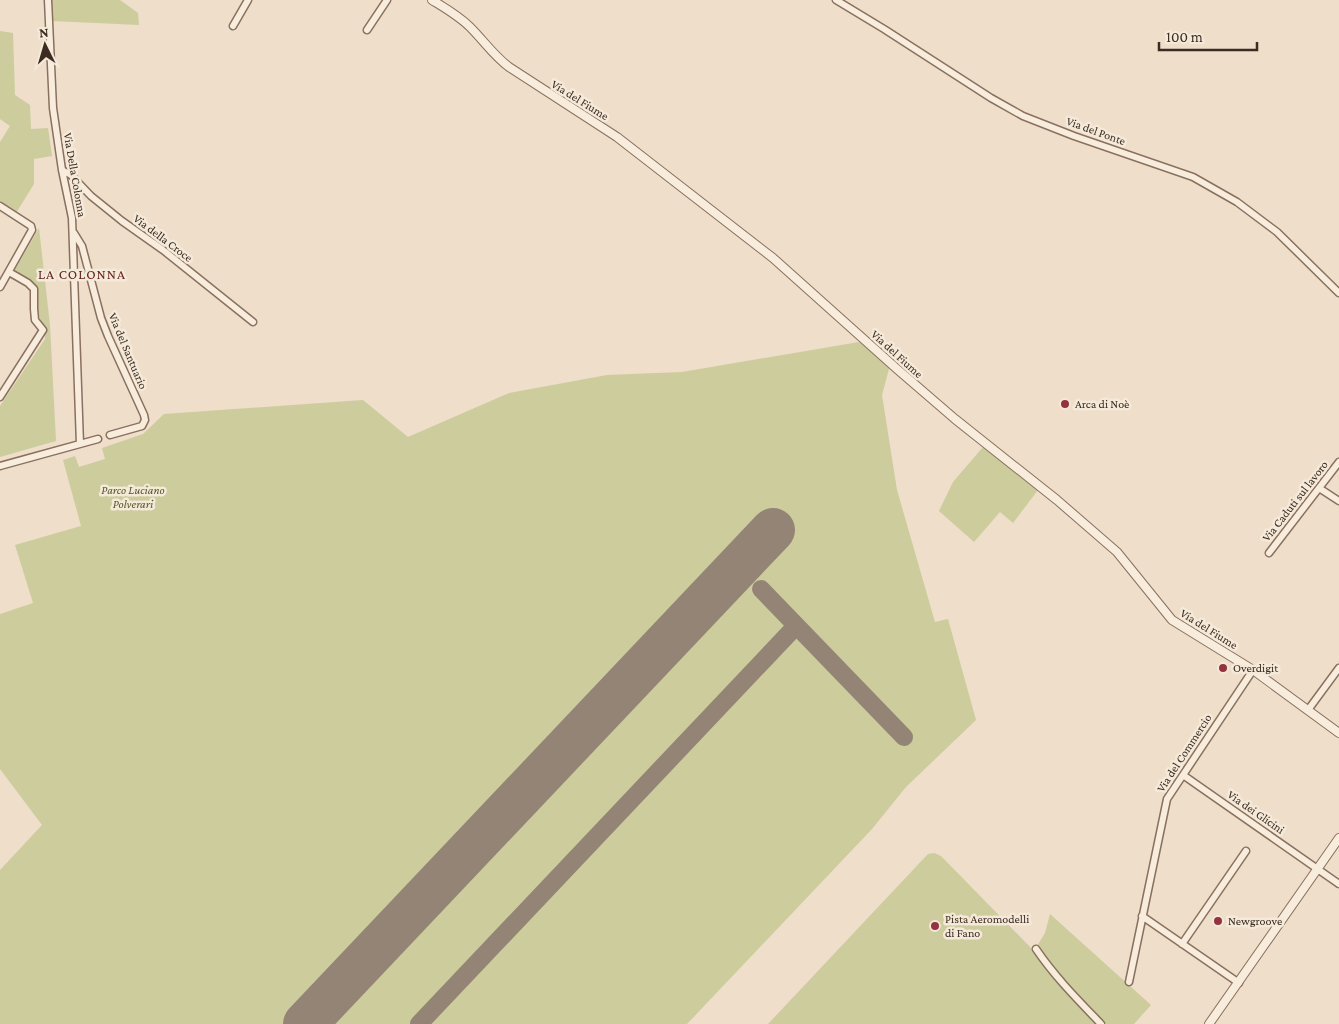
<svg xmlns="http://www.w3.org/2000/svg" width="1339" height="1024" font-family="'Crimson Pro',serif">
  <style>
    .green { fill: #cccc9d }
    .lines { fill: none; stroke-linecap: round; stroke-linejoin: round }
    .taxiway { stroke: #948476; stroke-width: 18 }
    .runway { stroke: #948476; stroke-width: 44 }
    .minor-casing { stroke: #8a705e; stroke-width: 9 }
    .tertiary-casing { stroke: #8a705e; stroke-width: 10 }
    .minor { stroke: #f8eddd; stroke-width: 6 }
    .tertiary { stroke: #f8eddd; stroke-width: 8 }
    .poi-dot { fill: #98303e; stroke: #f5ead9; stroke-width: 2 }
    .labels { text-anchor: middle; dominant-baseline: central; stroke-width: 5; stroke-linejoin: round; paint-order: stroke }
    .street-label { font-size: 12px; fill: #3b2b21; stroke: #f5ead9 }
    .poi-label { font-size: 12px; fill: #3b2b21; stroke: #f5ead9; text-anchor: start }
    .park-label { font-size: 12px; font-style: italic; fill: #515728; stroke: #f5ead9 }
    .neighbourhood-label { font-size: 14px; letter-spacing: 1px; fill: #672722; stroke: #f5ead9 }
  </style>
  <rect width="100%" height="100%" fill="#eedeca"/>
  <path class="green" d="M50,0h70l18,13 1,12 -87,-4z
    M0,31l13,2 2,62 15,10 1,24 17,-1 4,28 -18,3v25l-18,29 -16,-10v-61l10,-16 -10,-7z
    M39,228l11,97 6,116 -56,16v-51l45,-67c1,-14 -11,-25 -7,-37l-5,-11 -21,-16z
    M859,342l31,23 -8,30 15,95 38,132 13,-3 28,101 -70,67 -34,42 -185,195h-687v-154l42,-45 -42,-56v-155l33,-11 -18,-58 66,-19 -18,-66 12,-4 4,11 26,-8 -3,-11 41,-14 21,-20 199,-14 45,37 101,-44 98,-18 75,-3z
    M983,447l55,43 -25,33 -13,-11 -26,30 -35,-31 14,-29z
    M934,853l7,3 93,95 11,-18 5,-19 101,91 -17,19h-28l-67,-68 60,68h-331l160,-170z"/>
  <g class="lines">
    <path class="taxiway" d="M761,589l143,148
      M419,1024l377,-398"/>
    <path class="runway" d="M305,1024l468,-494"/>
    <defs>
      <path id="minor" d="M48,0l5,108 9,62 10,48 8,226
        M836,0l48,29 107,69 32,18 51,20 119,41 44,25 40,30 62,61
        M233,26l15,-26
        M367,30l20,-30
        M62,170l9,5 20,21 31,25 41,29 90,72
        M0,206l31,20 1,4 -32,57
        M74,233l8,13 19,72 7,18 36,79 1,5 -3,6 -32,9
        M0,397l43,-67 -8,-10 -1,-11v-20l-6,-6 -19,-11
        M0,466l98,-27
        M1319,488l20,13
        M1269,553l70,-91
        M1308,710l31,-42
        M1183,775l156,109
        M1142,916l97,67
        M1182,944l64,-93
        M1036,949c19,28 42,51 65,75
        M1129,982l38,-183 86,-129"/>
      <path id="tertiary" d="M432,0c13,8 27,16 38,27 14,14 24,29 39,40l108,70 156,121 124,111 58,50 102,81 60,52 55,68 81,50 86,63
        M1209,1024l130,-186"/>
    </defs>
    <use href="#minor" class="minor-casing"/>
    <use href="#tertiary" class="tertiary-casing"/>
    <use href="#minor" class="minor"/>
    <use href="#tertiary" class="tertiary"/>
  </g>
  <g class="poi-dot">
    <circle cx="1065" cy="404" r="5"/>
    <circle cx="1223" cy="668" r="5"/>
    <circle cx="1218" cy="921" r="5"/>
    <circle cx="935" cy="926" r="5"/>
  </g>
  <g class="labels">
    <g class="street-label">
      <text transform="translate(580 100) rotate(32)">Via del Fiume</text>
      <text transform="translate(1096 131) rotate(20)">Via del Ponte</text>
      <text transform="translate(75 175) rotate(80)">Via Della Colonna</text>
      <text transform="translate(163 238) rotate(37)">Via della Croce</text>
      <text transform="translate(128 351) rotate(67)">Via del Santuario</text>
      <text transform="translate(897 354) rotate(42)">Via del Fiume</text>
      <text transform="translate(1295 501) rotate(-52)">Via Caduti sul lavoro</text>
      <text transform="translate(1209 629) rotate(32)">Via del Fiume</text>
      <text transform="translate(1184 753) rotate(-57)">Via del Commercio</text>
      <text transform="translate(1256 812) rotate(35)">Via dei Glicini</text>
    </g>
    <g class="poi-label">
      <text x="1075" y="404">Arca di Noè</text>
      <text x="1233" y="668">Overdigit</text>
      <text x="945" y="919">Pista Aeromodelli<tspan x="945" dy="14">di Fano</tspan></text>
      <text x="1228" y="921">Newgroove</text>
    </g>
    <g class="park-label">
      <text x="133" y="490">Parco Luciano<tspan x="133" dy="14">Polverari</tspan></text>
    </g>
    <g class="neighbourhood-label">
      <text x="82" y="274">LA COLONNA</text>
    </g>
  </g>
  <g transform="translate(45 45) rotate(355)" stroke="#f5ead9" stroke-width="4" paint-order="stroke">
  <path d="M0-4L9 19L0 12L-9 19Z" fill="#3b2b21"/>
  <text y="-8" font-size="14" font-weight="bold" text-anchor="middle" fill="#3b2b21">N</text>
  </g>
  <path d="M1159 42v8h98v-8" fill="none" stroke="#3b2b21" stroke-width="2.5"/>
  <text x="1166" y="42" font-size="15" fill="#3b2b21" stroke="#f5ead9" stroke-width="4" paint-order="stroke">100 m</text>
</svg>
